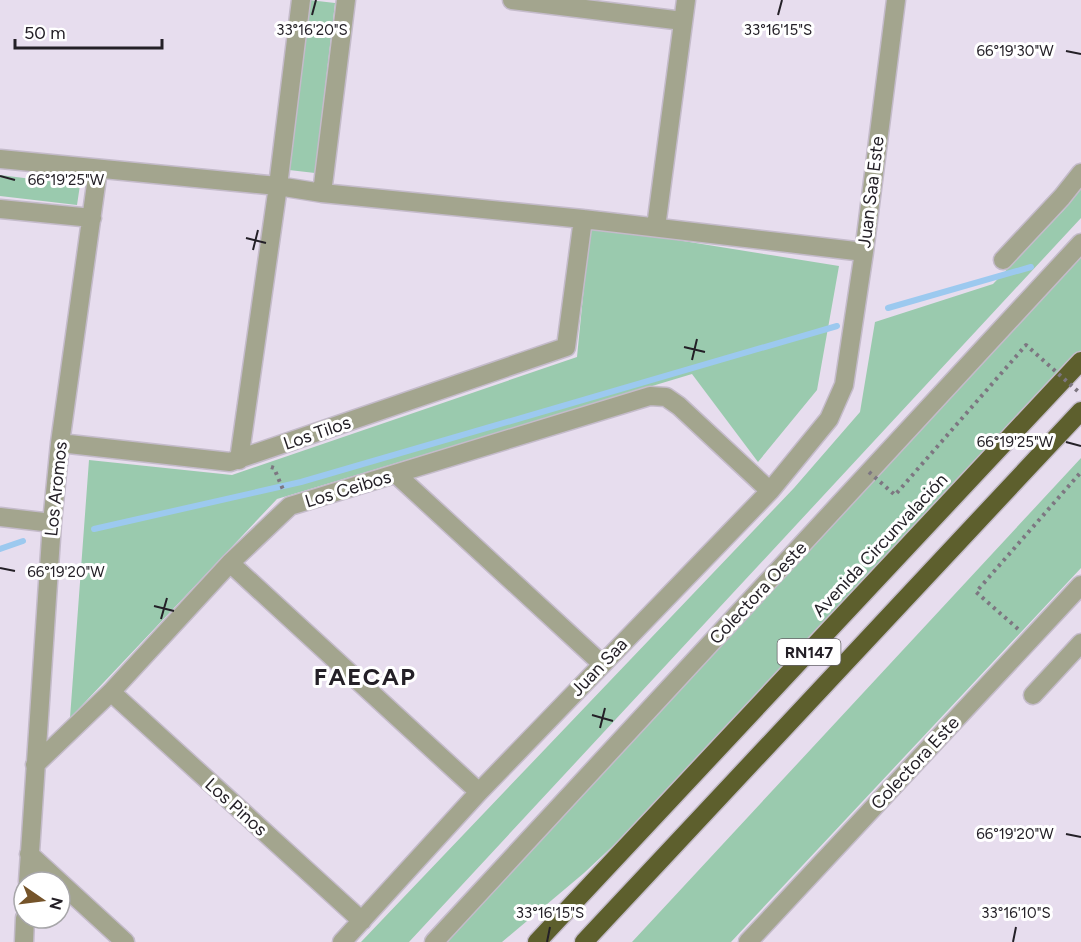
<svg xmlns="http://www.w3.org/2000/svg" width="1081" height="942" font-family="Figtree,sans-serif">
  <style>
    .green { fill: #9acaae }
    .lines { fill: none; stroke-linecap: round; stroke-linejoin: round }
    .stream { stroke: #9cc9ef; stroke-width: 6 }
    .minor-casing { stroke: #c4bbca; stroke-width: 21 }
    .highway-casing { stroke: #c4bbca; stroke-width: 21 }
    .path { stroke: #7d7681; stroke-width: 4; stroke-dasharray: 3 4.5; stroke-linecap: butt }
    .minor { stroke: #a3a58e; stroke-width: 18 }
    .highway { stroke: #5d5f2d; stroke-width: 18 }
    .path-bridge { stroke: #7d7681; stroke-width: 4; stroke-dasharray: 3 4.5; stroke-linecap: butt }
    .ticks { fill: none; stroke: #242027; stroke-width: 2 }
    .labels { text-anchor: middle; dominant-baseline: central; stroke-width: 6; stroke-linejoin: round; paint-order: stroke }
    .shield { fill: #fff; stroke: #666368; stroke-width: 1.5 }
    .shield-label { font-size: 16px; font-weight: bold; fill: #242027 }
    .street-label { font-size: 18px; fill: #242027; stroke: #fff }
    .district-label { font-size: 24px; font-weight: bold; letter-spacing: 1.5px; fill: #242027; stroke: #fff }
    .ticks-label { font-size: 15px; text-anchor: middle; fill: #242027; stroke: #fff; stroke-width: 6; stroke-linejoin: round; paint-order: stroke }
  </style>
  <rect width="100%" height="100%" fill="#e7ddee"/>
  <path class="green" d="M309,0l26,3 -20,170 -26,-3z
    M0,175l80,10 -3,20 -77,-9z
    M1081,188v30l-672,724h-48l433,-454 66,-76 15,-90 118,-38 70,-73z
    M590,226l249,40 -22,124 -59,72 -66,-88 -415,125 -207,219 19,-258 143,15 345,-118z
    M1081,257v94l-430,459 -67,63 -82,69h-60z
    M1081,458v110l-350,374h-99z"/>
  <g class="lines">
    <path class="stream" d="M888,308l143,-41
      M94,529l207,-47 536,-156
      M0,549l23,-8"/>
    <defs>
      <path id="minor" d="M512,0l171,21
        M0,159l278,27 44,7 261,26 281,33
        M322,193l24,-193
        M0,209l92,9
        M656,227l30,-227
        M1003,260l59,-63 19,-24
        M60,443l170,19 336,-115 17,-128
        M239,460l39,-274 23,-186
        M397,475l205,189
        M0,517l52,6
        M230,563l249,229
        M111,692l251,229
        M1033,695l48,-52
        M35,765l76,-73 119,-129 60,-57 360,-110 16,1 13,9 91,85
        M29,854l96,88
        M28,882l24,-359 8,-80 38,-273
        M24,942l1,-24
        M342,942l137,-150 291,-301 59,-72 15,-34 20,-133 32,-252
        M434,942l647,-699
        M748,942l333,-357"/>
      <path id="highway" d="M537,942l544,-581
        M584,942l497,-531"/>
    </defs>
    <use href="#minor" class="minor-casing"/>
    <use href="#highway" class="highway-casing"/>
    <path class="path" d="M271,467l3,1 10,24
      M1018,629l-42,-37 105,-120"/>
    <use href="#minor" class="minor"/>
    <use href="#highway" class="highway"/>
    <path class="path-bridge" d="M869,472l26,23 131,-150 55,49"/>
  </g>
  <path class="ticks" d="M312,15l4,-15M778,15l4,-15M1066,51l15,3M0,176l15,4M246,238l20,5M253,250l5,-20M684,347l21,5M692,360l5,-21M1066,442l15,4M0,568l15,3M154,606l20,5M161,619l6,-21M592,715l21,6M600,728l5,-20M1066,834l15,3M547,942l3,-15M1013,942l3,-15"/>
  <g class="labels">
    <rect class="shield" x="777.5" y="639" width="63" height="26" rx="4.5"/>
    <g class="shield-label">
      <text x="809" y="652">RN147</text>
    </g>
    <g class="street-label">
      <text transform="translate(871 192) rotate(-83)">Juan Saa Este</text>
      <text transform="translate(317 433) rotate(-19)">Los Tilos</text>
      <text transform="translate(56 489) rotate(-84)">Los Aromos</text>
      <text transform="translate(348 489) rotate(-17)">Los Ceibos</text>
      <text transform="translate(880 545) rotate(-47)">Avenida Circunvalación</text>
      <text transform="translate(758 593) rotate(-47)">Colectora Oeste</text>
      <text transform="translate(599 667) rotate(-46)">Juan Saa</text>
      <text transform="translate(915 763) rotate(-47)">Colectora Este</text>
      <text transform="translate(236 807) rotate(42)">Los Pinos</text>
    </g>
    <g class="district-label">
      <text x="365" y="676">FAECAP</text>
    </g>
  </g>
  <g class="ticks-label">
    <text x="312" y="35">33°16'20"S</text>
    <text x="778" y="35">33°16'15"S</text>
    <text x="1015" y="56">66°19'30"W</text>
    <text x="66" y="185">66°19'25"W</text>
    <text x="1015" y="447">66°19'25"W</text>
    <text x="66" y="577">66°19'20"W</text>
    <text x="1015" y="839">66°19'20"W</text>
    <text x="550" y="918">33°16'15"S</text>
    <text x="1016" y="918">33°16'10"S</text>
  </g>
  <g transform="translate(42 900) rotate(104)"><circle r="28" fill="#ffffff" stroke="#a7a6a9" stroke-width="1.5"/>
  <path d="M0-4.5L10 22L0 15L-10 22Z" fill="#75542a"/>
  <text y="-9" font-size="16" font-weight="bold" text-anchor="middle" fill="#242027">N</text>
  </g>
  <path d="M15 39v9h147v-9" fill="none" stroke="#242027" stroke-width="3"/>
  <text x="24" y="39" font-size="18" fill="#242027" stroke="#ffffff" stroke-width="4.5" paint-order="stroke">50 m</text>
</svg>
